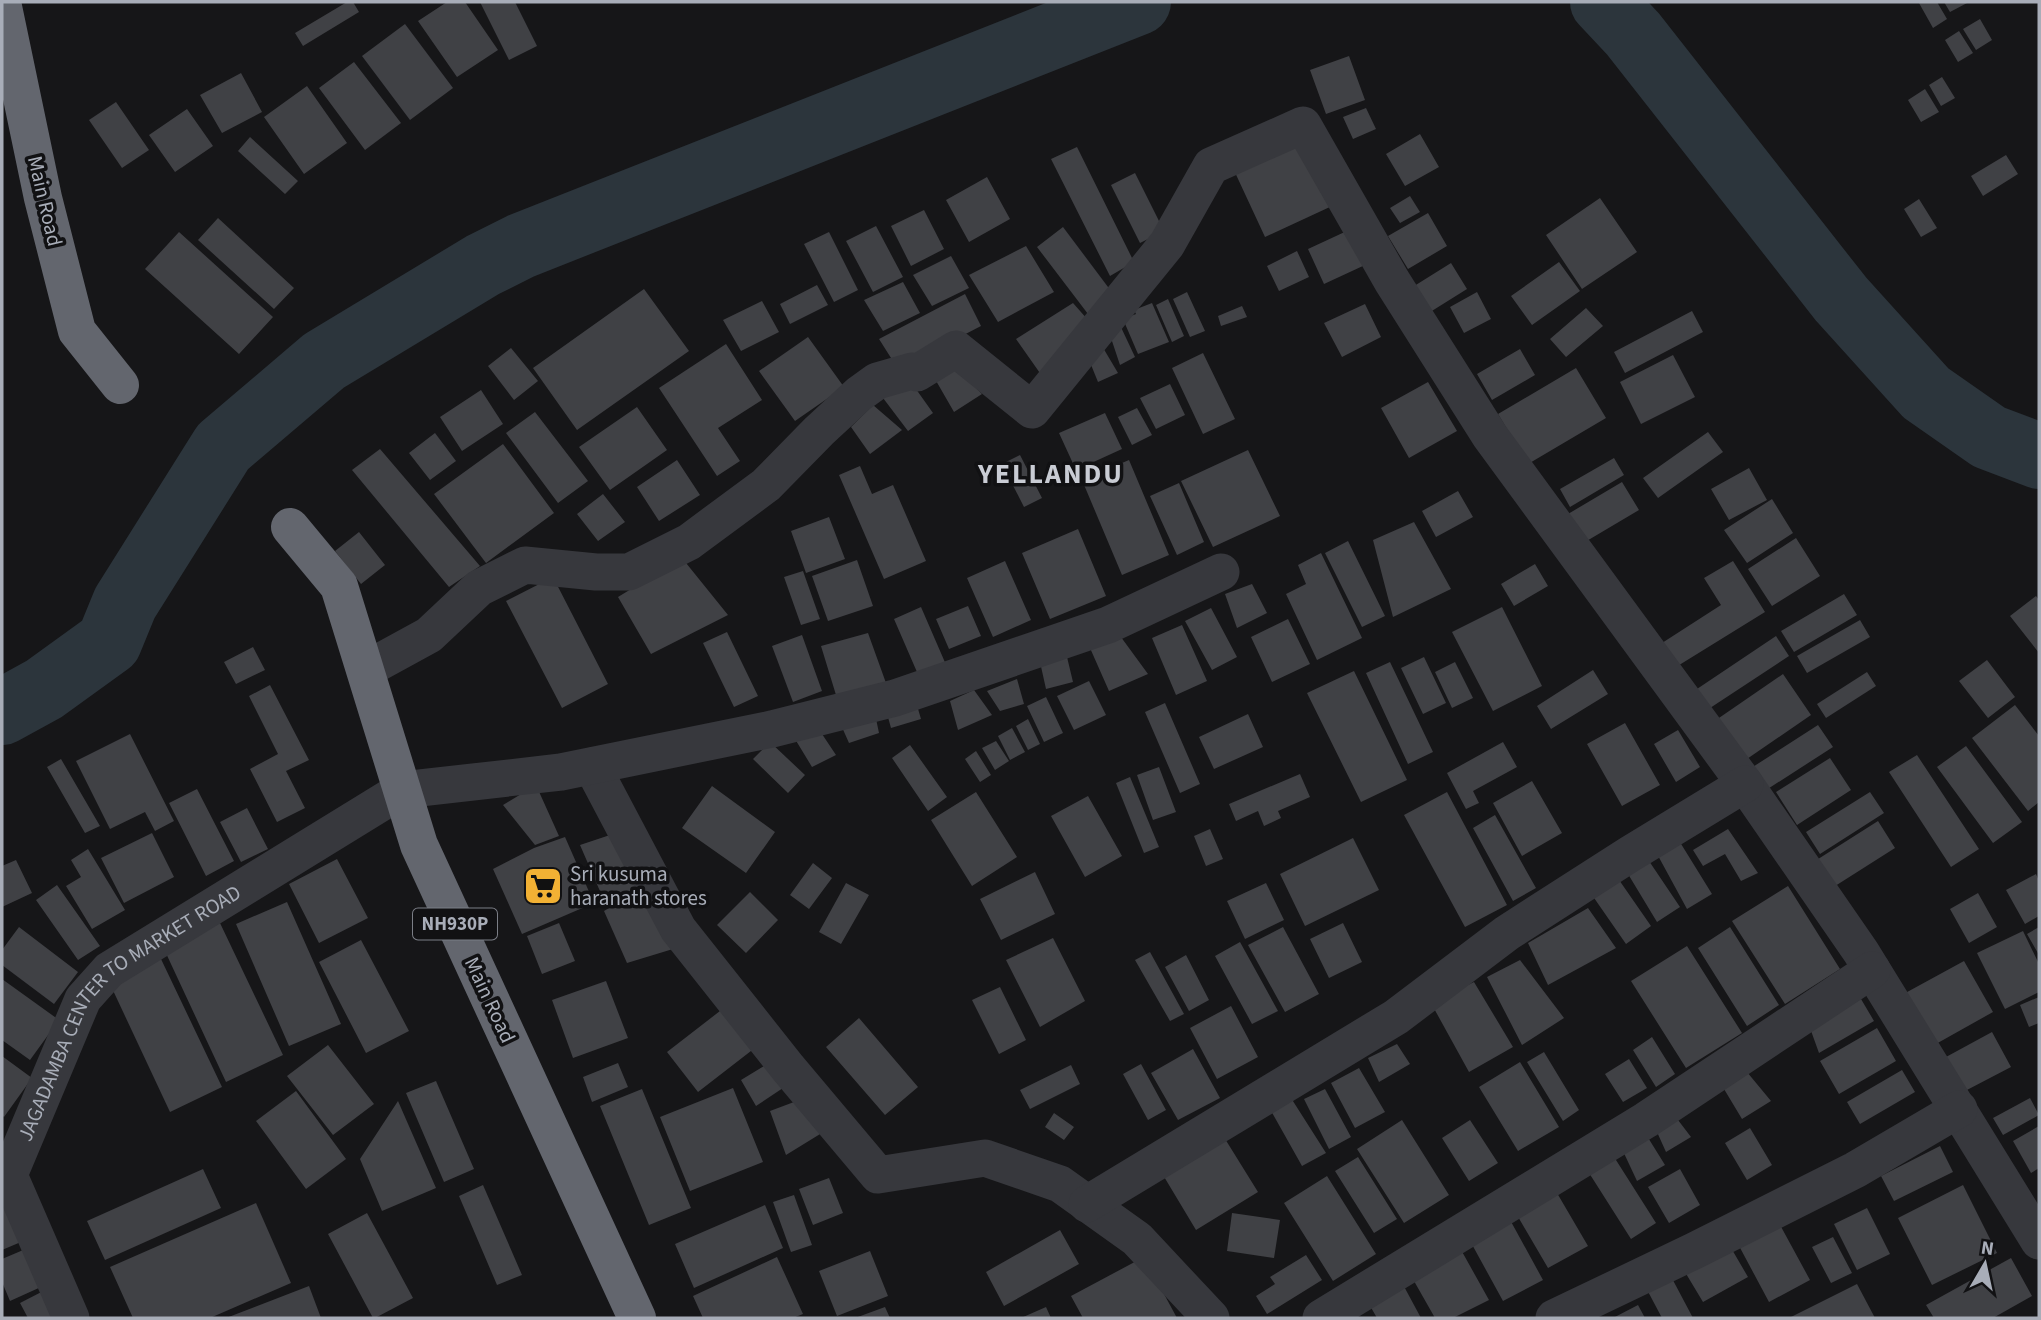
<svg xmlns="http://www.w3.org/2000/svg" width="2041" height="1320" font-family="'Source Sans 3',sans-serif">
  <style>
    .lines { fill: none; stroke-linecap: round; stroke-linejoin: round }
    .river { stroke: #2c353c; stroke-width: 66 }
    .building { fill: #404145 }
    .street { stroke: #37383d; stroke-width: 37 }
    .highway { stroke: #63666e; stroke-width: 38 }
    .labels { text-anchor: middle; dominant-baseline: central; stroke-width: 7; stroke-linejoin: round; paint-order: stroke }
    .shield { fill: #111113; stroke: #7b7e86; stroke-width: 2 }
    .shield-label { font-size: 19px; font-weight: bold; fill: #a8adb8 }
    .street-label { font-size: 21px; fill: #a8adb8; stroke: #111113 }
    .poi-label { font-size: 21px; fill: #a8adb8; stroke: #111113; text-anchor: start }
    .district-label { font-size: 28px; font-weight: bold; letter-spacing: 2px; fill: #c9ccd4; stroke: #111113 }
  </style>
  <rect width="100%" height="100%" fill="#161618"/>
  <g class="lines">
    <path class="river" d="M1603,2l30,32 208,265 85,94 63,44 50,19
      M2,712l42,-23 65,-47 16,-39 98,-156 101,-86 159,-96 38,-19 617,-244"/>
  </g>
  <path class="building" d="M347,2h6l6,10 -56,34 -8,-13z
    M447,2h18l33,48 -41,27 -39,-56z
    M480,2h35l22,44 -28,14z
    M1922,2h15l10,17 -14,9 -14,-25z
    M1944,2h25l-19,10z
    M1980,19l12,21 -16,10 -13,-21z
    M405,24l48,64 -43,32 -48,-64z
    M1959,31l14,22 -15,9 -13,-22z
    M1349,56l16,44 -39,14 -16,-44z
    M354,62l47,61 -36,27 -46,-62z
    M241,73l21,39 -40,21 -22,-38z
    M1942,77l13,21 -14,8 -12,-21z
    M307,86l40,57 -43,31 -40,-57z
    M1925,89l14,23 -18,10 -13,-22z
    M116,102l33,48 -27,18 -33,-48z
    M1366,108l10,21 -23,10 -10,-22z
    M187,109l26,37 -38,26 -26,-37z
    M1420,134l19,33 -34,19 -19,-32z
    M1298,135l34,71 -67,31 -33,-71z
    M250,137l48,44 -13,13 -47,-43z
    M1077,147l57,115 -24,14 -59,-117z
    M2006,155l12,19 -35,22 -12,-20z
    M1135,173l29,58 -24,12 -29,-58z
    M987,177l23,42 -41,23 -23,-42z
    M1410,196l10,16 -20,11 -10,-15z
    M1600,198l37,54 -55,37 -36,-54z
    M1919,199l18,29 -16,9 -17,-28z
    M924,210l20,39 -33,17 -20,-40z
    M1428,213l19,33 -39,23 -20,-33z
    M218,218l76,70 -20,21 -76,-69z
    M876,226l27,51 -30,15 -27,-51z
    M1063,227l51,68 -26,19 -51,-67z
    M1349,230l16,35 -41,19 -16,-35z
    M179,232l94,85 -34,37 -94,-85z
    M829,232l29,58 -24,12 -30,-58z
    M1026,246l28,46 -56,30 -29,-47z
    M1297,251l12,26 -30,14 -12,-25z
    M951,256l18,32 -37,18 -19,-31z
    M1559,262l21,29 -48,34 -21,-29z
    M1451,263l16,26 -40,25 -16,-26z
    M903,282l17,31 -37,18 -19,-31z
    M817,285l11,20 -38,19 -10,-20z
    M644,289l45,62 -112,79 -44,-62z
    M1187,292l18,39 -15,6 -17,-38z
    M1477,292l14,27 -27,14 -14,-26z
    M965,294l16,32 -83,43 -19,-30z
    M1168,299l16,37 -12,6 -16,-37z
    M762,301l17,31 -38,19 -18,-31z
    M1073,303l15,17 -46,56 -26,-37z
    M1152,303l17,39 -31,12 -15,-35 13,-5 -2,-4z
    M1365,304l16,33 -39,20 -18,-34z
    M1242,306l5,11 -26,9 -3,-10z
    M1586,308l17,18 -37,31 -16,-18z
    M1692,311l11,21 -78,41 -11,-21z
    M1119,323l16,34 -15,8 -13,-39z
    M808,337l36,50 -49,34 -36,-50z
    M1099,341l19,32 -20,9 -13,-32z
    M726,344l36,56 -44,28 22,33 -23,15 -58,-88z
    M511,348l27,33 -24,19 -26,-34z
    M1520,349l15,26 -43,25 -15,-26z
    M1203,353l32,66 -32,15 -31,-66z
    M1673,355l22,42 -54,27 -21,-42z
    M953,365l29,29 -28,18 -19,-33z
    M1576,368l30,50 -78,46 -30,-50z
    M906,375l27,38 -25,18 -28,-37z
    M1428,382l29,49 -48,27 -28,-50z
    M1170,384l15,31 -29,14 -16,-31z
    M481,390l22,34 -41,27 -22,-34z
    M873,405l29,25 -32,24 -19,-27z
    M637,407l30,43 -57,40 -31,-43z
    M1137,408l15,27 -20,10 -14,-28z
    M535,412l53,69 -30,22 -52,-70z
    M1105,413l17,36 -46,21 -17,-37z
    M1708,432l15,20 -65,46 -15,-20z
    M435,433l21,28 -26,19 -21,-27z
    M503,444l51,69 -68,50 -52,-69z
    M380,449l100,117 -31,21 -97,-117z
    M1248,450l32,66 -67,31 -32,-66z
    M1020,455l22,43 -18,9 -22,-43z
    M1614,458l10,17 -54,32 -10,-18z
    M677,460l23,35 -41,26 -22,-34z
    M1129,460l40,95 -47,20 -40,-95z
    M860,466l12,28 21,-9 33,76 -42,18 -45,-104z
    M1749,468l18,32 -38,20 -18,-31z
    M1622,482l17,28 -54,32 -17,-28z
    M1179,483l25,59 -27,13 -27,-59z
    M1458,491l15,26 -37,20 -14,-26z
    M603,494l22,28 -27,19 -21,-27z
    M1772,499l21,34 -46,30 -23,-33z
    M829,517l16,42 -39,14 -15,-42z
    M1414,522l37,67 -58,28 -20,-77z
    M1078,529l28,67 -56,23 -28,-66z
    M359,532l26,33 -24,19 -26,-33z
    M1796,538l24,38 -48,30 -24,-37z
    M1348,541l37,75 -23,11 -37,-74z
    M1321,553l41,85 -45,22 -31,-66 20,-10 -8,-19z
    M682,558l46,57 -77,39 -33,-57z
    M857,560l16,46 -45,15 -16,-45z
    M1005,561l26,59 -38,17 -26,-59z
    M1733,561l32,51 -89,55 -14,-24 59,-38 -17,-27z
    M1535,564l13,22 -34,20 -13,-22z
    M803,571l17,48 -19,6 -17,-48z
    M553,577l55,107 -46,24 -56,-107z
    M1252,584l15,29 -30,15 -12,-34z
    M1844,594l13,21 -63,37 -13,-21z
    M2036,596l3,4v53l-29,-37z
    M968,606l13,30 -32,13 -13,-30z
    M921,607l26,60 -27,12 -26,-60z
    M1502,607l40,79 -49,25 -41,-79z
    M1211,608l26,49 -25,13 -27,-49z
    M1288,619l22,45 -38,18 -21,-45z
    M1860,620l10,17 -63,36 -10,-17z
    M1182,625l25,56 -31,14 -24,-57z
    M727,632l31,64 -24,11 -31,-64z
    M868,633l18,50 -50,12 -15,-49z
    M1118,633l30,41 -39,17 -19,-43z
    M802,635l20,56 -29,11 -21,-56z
    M1776,636l13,20 -85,56 -13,-19z
    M253,647l12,23 -29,14 -12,-22z
    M1067,657l6,25 -27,7 -6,-27z
    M1424,657l22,46 -23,11 -22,-46z
    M1987,660l28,37 -27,21 -29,-37z
    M1390,662l43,90 -25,12 -42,-91z
    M1455,662l18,36 -21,10 -17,-36z
    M1593,670l15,24 -57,35 -14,-23z
    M1354,671l53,109 -46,22 -54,-109z
    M1867,672l9,14 -50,32 -9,-14z
    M1783,674l28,41 -67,46 -28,-41z
    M1017,679l7,25 -24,7 -13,-20z
    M1089,681l17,34 -32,15 -17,-34z
    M270,685l39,75 -23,11 19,37 -28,14 -27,-53 28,-15 -29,-58z
    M974,690l18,25 -34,15 -8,-29z
    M1046,697l17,36 -19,9 -17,-36z
    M916,702l5,17 -30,9 -5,-18z
    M1165,703l35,81 -20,9 -35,-81z
    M2015,705l24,31v66l-11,9 -56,-73z
    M875,714l4,19 -30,10 -8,-18z
    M1248,714l15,33 -49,22 -15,-32z
    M1028,719l12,25 -12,6 -12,-24z
    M1625,723l35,62 -38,21 -35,-62z
    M1818,725l15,22 -73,47 -15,-22z
    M818,728l18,27 -24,12 -17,-28z
    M1012,728l13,24 -15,8 -12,-24z
    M1678,730l22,37 -24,15 -22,-38z
    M130,734l44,87 -19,10 -10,-19 -35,17 -34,-68z
    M996,741l13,20 -14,9 -13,-22z
    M770,742l35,33 -17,18 -35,-34z
    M1503,742l14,25 -44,24 6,12 -13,6 -19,-36z
    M910,745l37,52 -19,14 -36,-53z
    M1966,746l56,76 -29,21 -56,-76z
    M976,751l15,24 -11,7 -15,-23z
    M1917,755l62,94 -28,18 -62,-95z
    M1830,758l21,32 -54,35 -21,-33z
    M61,759l39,67 -15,7 -38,-66z
    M1159,767l17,45 -23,8 -16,-45z
    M1300,774l10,23 -32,14 3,7 -17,8 -6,-15 -22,10 -7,-17z
    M1130,777l29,70 -15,6 -28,-70z
    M1532,781l30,52 -40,23 -29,-53z
    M536,785l23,51 -24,9 -32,-40z
    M712,786l63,46 -29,41 -64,-45z
    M197,789l37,72 -28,15 -37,-73z
    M976,792l41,65 -45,29 -41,-66z
    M1447,792l60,113 -42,22 -61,-112z
    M1870,792l14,21 -64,41 -14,-22z
    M1088,796l34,60 -37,21 -34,-61z
    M247,808l21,41 -27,13 -21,-40z
    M1495,815l41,73 -23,13 -40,-73z
    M1878,821l17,27 -63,40 -17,-27z
    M1210,829l13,30 -17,7 -12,-30z
    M1728,829l30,44 -17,8 -16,-27 -22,12 -10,-16z
    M152,833l22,44 -50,26 -23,-45z
    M610,835l63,114 -46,14 -23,-52 32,-19 -30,13 -26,-60z
    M565,837l29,66 -72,31 -29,-65 41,-21z
    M1353,838l26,52 -74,36 -25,-52z
    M1678,839l34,55 -25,15 -31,-57z
    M88,849l37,61 -33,19 -26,-43 15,-9 -10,-17z
    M337,859l31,59 -49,25 -30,-59z
    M16,860l16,33 -30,14v-41z
    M1649,861l31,46 -23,15 -29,-48z
    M813,863l19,15 -23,31 -19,-14z
    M1035,872l20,42 -54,26 -21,-41z
    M2036,874l3,7v35l-14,8 -19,-34z
    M1617,877l34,49 -25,18 -34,-49z
    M846,883l23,12 -28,49 -22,-12z
    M1266,883l18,37 -39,19 -18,-38z
    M57,885l43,61 -22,14 -42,-60z
    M1788,886l52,83 -55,35 -53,-83z
    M750,892l28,28 -32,33 -29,-28z
    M1978,893l19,34 -28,16 -19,-34z
    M287,902l54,122 -52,22 -53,-122z
    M1588,908l28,40 -68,37 -20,-42z
    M220,923l63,132 -57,27 -62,-133z
    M559,923l16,38 -33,13 -15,-38z
    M1343,923l19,39 -33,16 -19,-39z
    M19,927l59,45 -24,32 -52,-39v-15z
    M1283,927l36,67 -34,18 -37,-67z
    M1730,927l49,78 -32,21 -49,-78z
    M2039,927v28l-12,-21z
    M2023,931l16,33v28l-34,17 -28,-56z
    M1053,938l32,63 -45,26 -34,-67z
    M361,940l48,91 -43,22 -47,-91z
    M1240,942l38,69 -26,13 -37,-68z
    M1687,946l55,87 -56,35 -55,-87z
    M1150,952l34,62 -14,7 -35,-61z
    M1186,955l23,45 -20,11 -24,-44z
    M161,959l61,128 -52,25 -60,-128z
    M1520,960l44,58 -42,27 -35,-68z
    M1964,961l29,51 -66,37 -29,-52z
    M2,979l57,41 -29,40 -28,-20z
    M606,981l22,57 -55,20 -21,-58z
    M1474,982l39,65 -44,25 -38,-69z
    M1000,987l26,53 -27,14 -27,-54z
    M2039,997v26l-10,4 -9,-22z
    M1861,999l13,22 -55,32 -9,-25z
    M729,1004l31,40 -62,48 -31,-40z
    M1231,1006l27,51 -41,22 -27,-51z
    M859,1018l59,69 -33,28 -59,-68z
    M1877,1028l19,33 -57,33 -19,-33z
    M1992,1032l19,35 -46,24 -19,-34z
    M1652,1037l23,37 -19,13 -23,-37z
    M1397,1044l13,20 -31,18 -11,-24z
    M328,1045l46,59 -41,31 -46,-59z
    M1193,1049l27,49 -42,22 -27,-47z
    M1544,1052l35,58 -16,11 -36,-59z
    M2,1056l30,22 -28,39 -2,-2z
    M1629,1059l18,29 -24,14 -18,-28z
    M772,1061l17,23 -33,22 -15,-26z
    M1520,1062l39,65 -41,24 -39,-64z
    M618,1063l10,24 -36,15 -9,-25z
    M1141,1064l25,46 -18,10 -25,-46z
    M1071,1065l9,19 -50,25 -10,-19z
    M1359,1068l26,44 -30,16 -24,-45z
    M1902,1070l13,22 -55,32 -13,-22z
    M1747,1072l24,29 -29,18 -18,-30z
    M436,1081l38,88 -30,13 -38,-89z
    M733,1088l30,74 -73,29 -30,-74z
    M642,1089l49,119 -42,17 -49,-119z
    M1325,1089l26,48 -22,12 -25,-50z
    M296,1091l50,68 -40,30 -50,-68z
    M1291,1098l35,55 -24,13 -32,-57z
    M2030,1098l9,17 -36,20 -10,-17z
    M802,1099l23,32 -39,24 -16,-44z
    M398,1101l38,87 -54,23 -22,-52z
    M1054,1113l20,14 -10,13 -19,-13z
    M1402,1120l47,75 -45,28 -47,-74z
    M1470,1120l28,43 -29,18 -27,-43z
    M1678,1120l13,17 -25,15 -9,-20z
    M2039,1126v42l-8,5 -18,-32z
    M1750,1128l22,37 -25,15 -22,-37z
    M1222,1134l36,58 -62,38 -36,-60z
    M1647,1136l18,29 -28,16 -15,-32z
    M1940,1146l13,26 -59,29 -13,-25z
    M1609,1149l47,74 -25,16 -47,-74z
    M1358,1157l39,62 -23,14 -39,-62z
    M203,1169l18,39 -116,52 -18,-39z
    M1680,1169l20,36 -31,18 -21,-36z
    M1327,1176l49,78 -43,27 -49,-78z
    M829,1178l14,35 -30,12 -14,-36z
    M483,1185l39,90 -25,10 -38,-89z
    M1963,1185l34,68 -65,32 -34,-67z
    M2,1189l26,50 -26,11z
    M1557,1193l31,53 -40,22 -31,-53z
    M794,1195l18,50 -21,7 -18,-50z
    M256,1203l35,80 -81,35h-77l-23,-51z
    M765,1205l18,43 -89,40 -19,-44z
    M1867,1208l23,46 -33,16 -23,-46z
    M367,1213l46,85 -38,20h-2l-45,-84z
    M1232,1213l48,7 -6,38 -47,-7z
    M1509,1218l34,62 -40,21 -34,-62z
    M1779,1223l31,57 -41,22 -31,-58z
    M1060,1230l19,34 -75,42 -18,-34z
    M1833,1237l19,36 -21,10 -19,-36z
    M1727,1241l21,36 -45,25 -21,-35z
    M35,1245l17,37 -42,19 -8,-19v-23z
    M1460,1248l29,52 -36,18h-18l-25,-44z
    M870,1251l18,45 -51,20 -18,-45z
    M1306,1255l16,25 -55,34 -11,-18 19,-12 -5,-7z
    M777,1257l26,57 -10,4h-90l-10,-22z
    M1144,1257l33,61h-94l-12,-22z
    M2011,1258l21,38 -39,22h-59l-8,-13z
    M1666,1267l27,51h-31l-18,-34z
    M1400,1279l21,39h-44l-12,-21z
    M1857,1284l18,34h-86z
    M55,1285l12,25 -18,8h-21l-8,-15z
    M309,1286l12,32h-95z
    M1638,1305l7,13h-32z
    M885,1307l5,11h-35z
    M1046,1307l5,11h-30z"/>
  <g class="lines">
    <g class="street">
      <path d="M365,670l64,-35 50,-47 46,-23 71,7h33l60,-30 77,-57 53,-54 40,-37 18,-13 35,-10 5,2 39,-24 76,61 135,-166 44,-78 92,-41 89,156 98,155 255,348 116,168 178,289"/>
      <path d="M592,766l86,163 110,139 90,107 107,-17 75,26 77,55 74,79"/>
      <path d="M1087,1204l309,-187 111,-84 123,-79 115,-70"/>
      <path id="s1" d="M71,1318l-62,-143 74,-176 26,-29 293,-180 159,-18 211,-43 123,-31 213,-73 113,-53"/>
      <path d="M1321,1318l325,-198 226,-150"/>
      <path d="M1554,1318l140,-67 161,-81 104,-61"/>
    </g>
    <path class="highway" d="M2,2l41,196 34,133 43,54
      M290,527l49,59 80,259 218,473"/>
  </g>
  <defs>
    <symbol id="supermarket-square" viewBox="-11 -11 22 22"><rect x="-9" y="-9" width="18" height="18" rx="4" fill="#f2b134" stroke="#111113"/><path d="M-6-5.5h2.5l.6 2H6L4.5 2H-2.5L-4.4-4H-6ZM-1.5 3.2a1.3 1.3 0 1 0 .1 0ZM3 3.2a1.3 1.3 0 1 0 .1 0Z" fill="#111"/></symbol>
  </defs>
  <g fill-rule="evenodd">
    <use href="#supermarket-square" x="521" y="864" width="44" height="44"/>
  </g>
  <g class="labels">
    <rect class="shield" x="413" y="908.5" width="84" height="31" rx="5"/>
    <g class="shield-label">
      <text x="455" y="924">NH930P</text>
    </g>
    <g class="street-label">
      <text transform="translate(45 201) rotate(77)">Main Road</text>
      <text transform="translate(490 1000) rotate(65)">Main Road</text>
      <text stroke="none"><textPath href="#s1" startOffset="366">JAGADAMBA CENTER TO MARKET ROAD</textPath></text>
    </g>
    <g class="poi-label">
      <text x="570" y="874">Sri kusuma<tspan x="570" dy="24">haranath stores</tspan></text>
    </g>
    <g class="district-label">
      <text x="1051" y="474">YELLANDU</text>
    </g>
  </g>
  <rect width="2041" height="1320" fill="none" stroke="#a8adb8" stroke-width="7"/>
  <g transform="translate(1985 1264) rotate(9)" stroke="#111113" stroke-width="5" paint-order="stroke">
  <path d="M0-5L12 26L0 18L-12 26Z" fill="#a8adb8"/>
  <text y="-10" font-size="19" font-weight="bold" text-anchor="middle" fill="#a8adb8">N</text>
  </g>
</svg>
